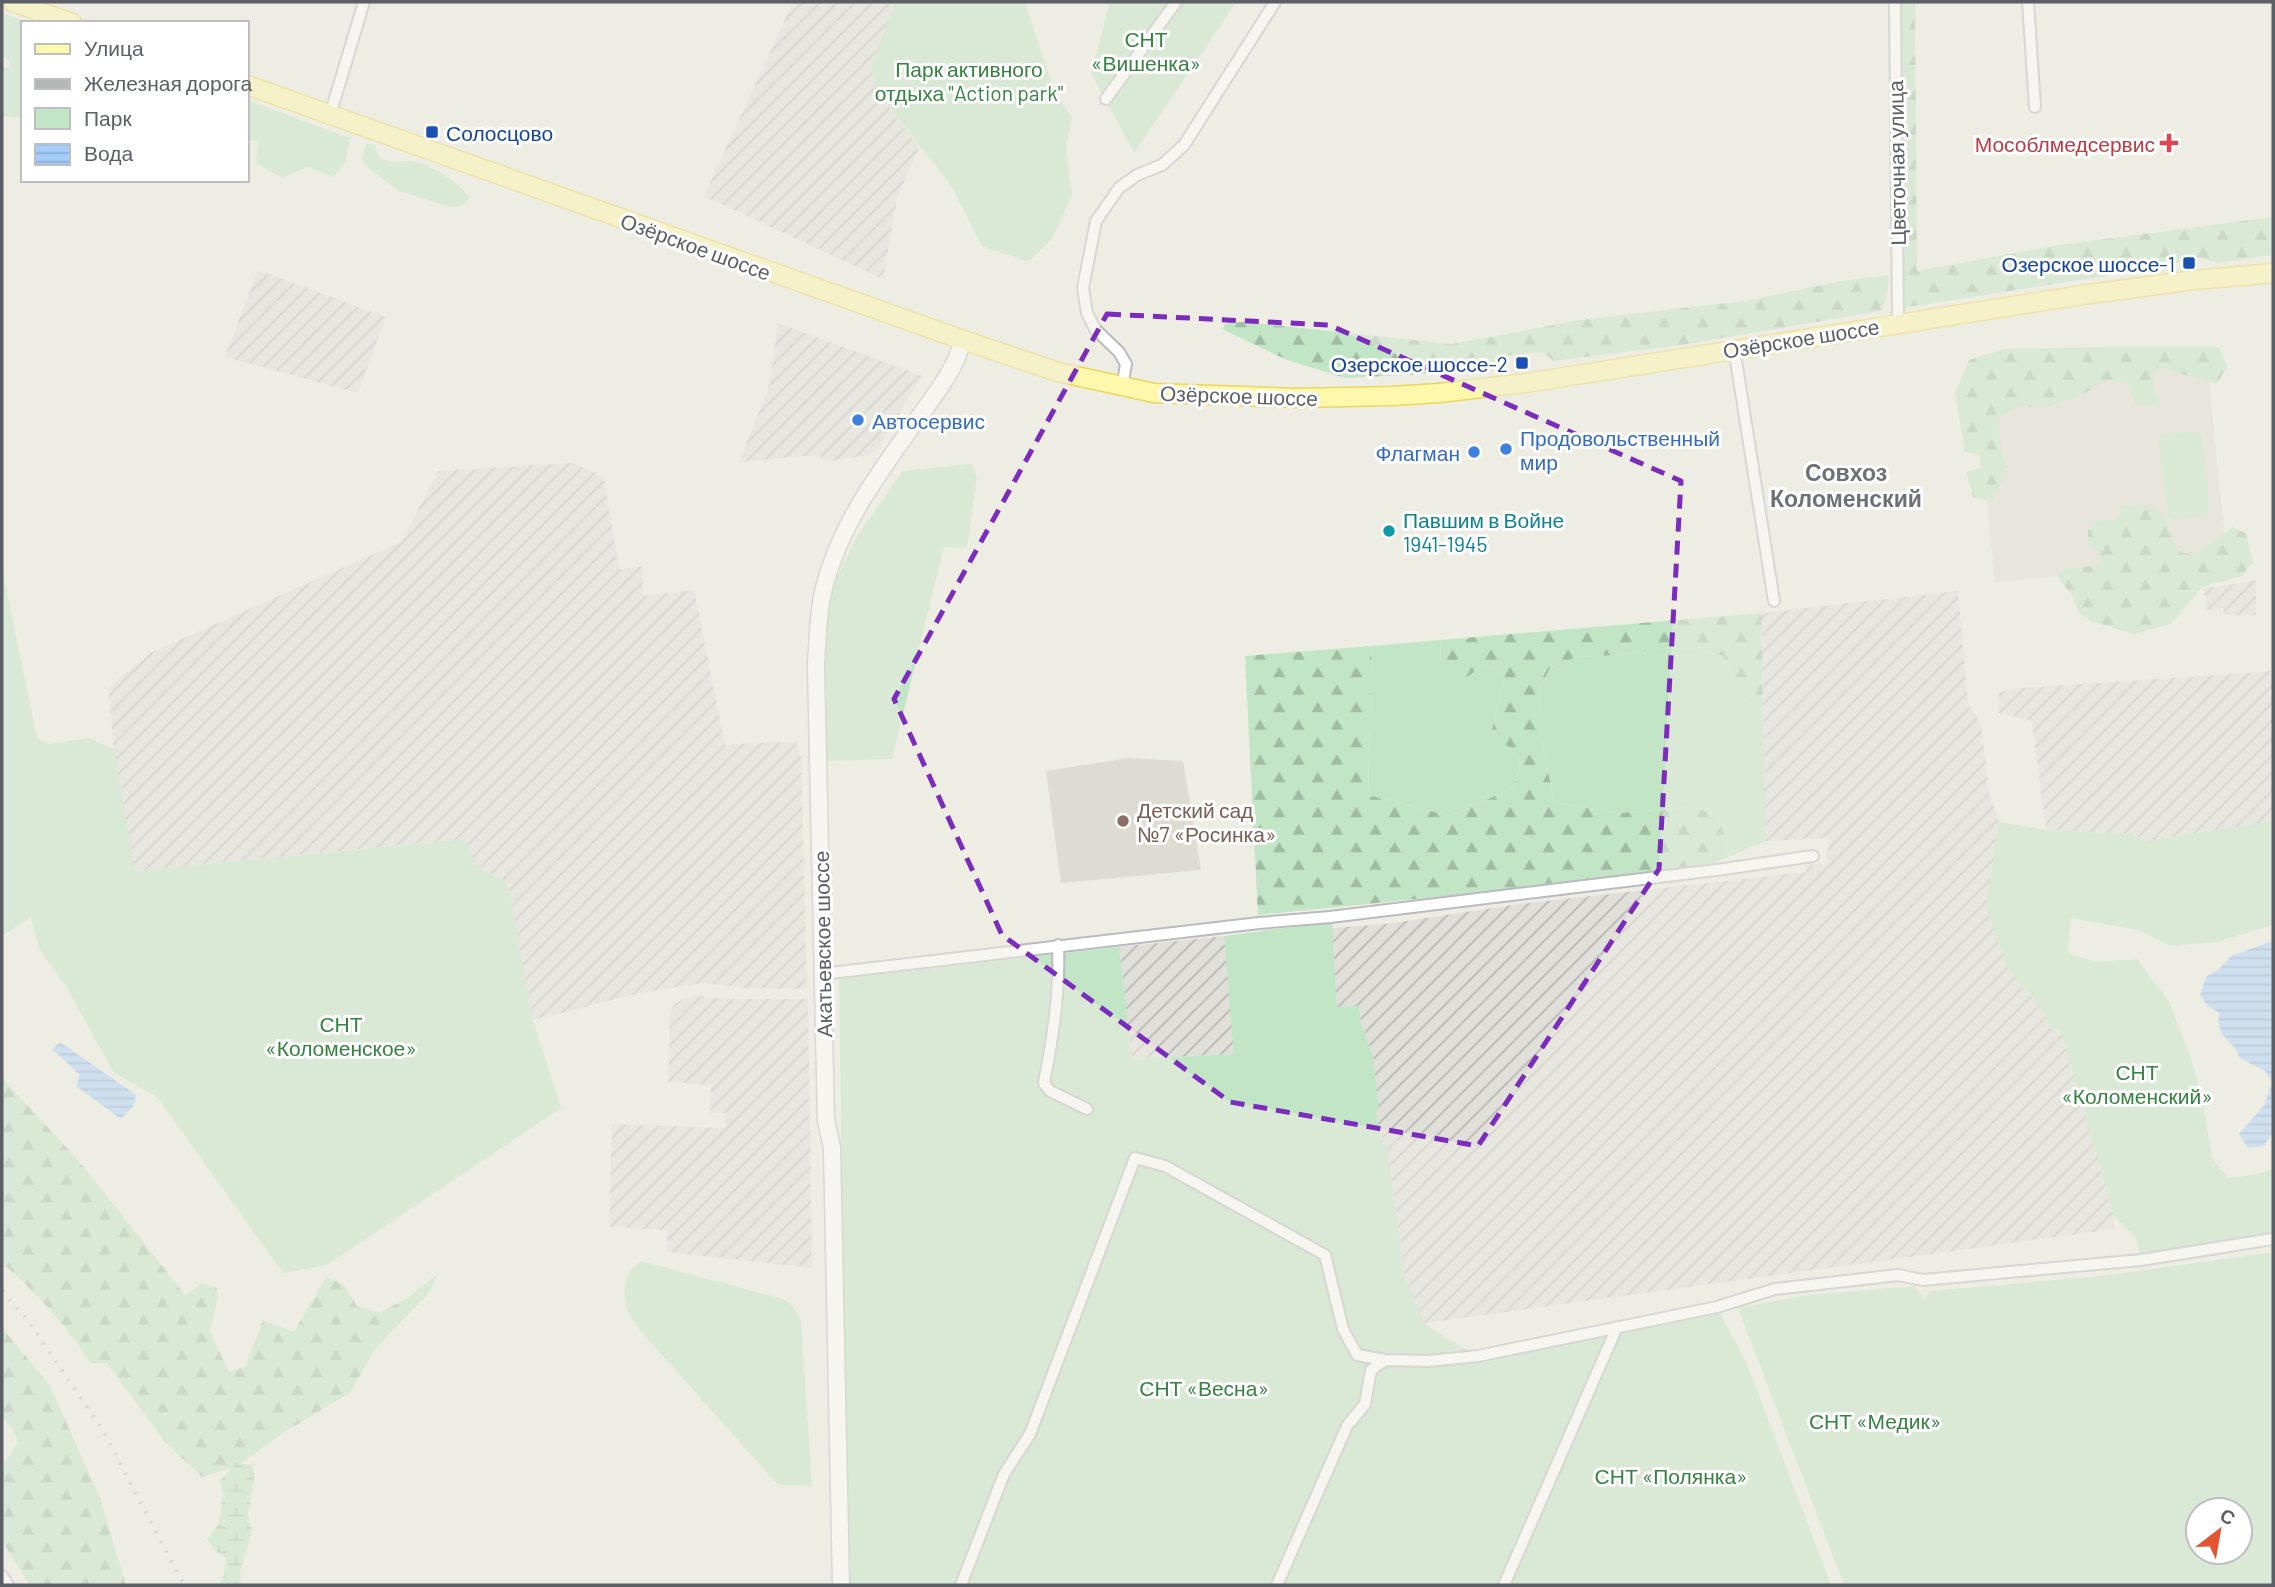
<svg xmlns="http://www.w3.org/2000/svg" width="2275" height="1587" font-family="Barlow,sans-serif">
  <style>
    .industrial { fill: url(#industrial-furrows) }
    .education { fill: #dedcd2 }
    .green { fill: #c1e5c5; fill-rule: evenodd }
    .forest { fill: url(#forest-firs) }
    .wetland { fill: url(#wetland-marsh) }
    .water { fill: url(#water-rules) }
    .lines { fill: none; stroke-linecap: round; stroke-linejoin: round }
    .minor-casing { stroke: #b9bbc0; stroke-width: 14 }
    .secondary-casing { stroke: #babcc2; stroke-width: 19 }
    .primary-casing { stroke: #eed55e; stroke-width: 21 }
    .minor { stroke: #fff; stroke-width: 10 }
    .secondary { stroke: #fff; stroke-width: 16 }
    .primary { stroke: #fdf8ab; stroke-width: 18 }
    .rail { stroke: #b5b6b6; stroke-width: 3.5; stroke-dasharray: 2 9; stroke-linecap: butt }
    .marked { fill: none; stroke: #7b2cbf; stroke-width: 5; stroke-dasharray: 14 9; stroke-linejoin: round }
    .transit-dot { fill: #1a4fb4; stroke: #fff; stroke-width: 2.5 }
    .health-dot { fill: #e0444e; stroke: #fff; stroke-width: 2.5 }
    .shop-dot { fill: #3f7fe0; stroke: #fff; stroke-width: 2.5 }
    .culture-dot { fill: #0f9aa8; stroke: #fff; stroke-width: 2.5 }
    .education-dot { fill: #8d6e63; stroke: #fff; stroke-width: 2.5 }
    .labels { text-anchor: middle; dominant-baseline: central; stroke-width: 6; stroke-linejoin: round; paint-order: stroke }
    .park-label { font-size: 21px; fill: #368241; stroke: #fff }
    .transit-label { font-size: 21px; fill: #164399; stroke: #fff; text-anchor: end }
    .health-label { font-size: 21px; fill: #be3a42; stroke: #fff; text-anchor: end }
    .street-label { font-size: 21px; fill: #5c5f65; stroke: #fff }
    .shop-label { font-size: 21px; fill: #366cbe; stroke: #fff; text-anchor: start }
    .culture-label { font-size: 21px; fill: #0d838f; stroke: #fff; text-anchor: start }
    .education-label { font-size: 21px; fill: #785e54; stroke: #fff; text-anchor: start }
    .neighbourhood-label { font-size: 23px; font-weight: bold; fill: #6d7177; stroke: #fff }
  </style>
  <defs>
    <pattern id="industrial-furrows" width="10" height="10" patternUnits="userSpaceOnUse" patternTransform="scale(1.75)"><rect width="10" height="10" fill="#e0dfd9"/><path d="M-1 1l2-2M0 10L10 0M9 11l2-2" fill="none" stroke="#b9b8b4"/></pattern>
    <pattern id="forest-firs" width="22" height="20" patternUnits="userSpaceOnUse" patternTransform="scale(1.75)"><rect width="22" height="20" fill="#c1e5c5"/><path d="M5 1l3.5 6h-7zM16 11l3.5 6h-7z" fill="#a0bda4"/></pattern>
    <pattern id="wetland-marsh" width="20" height="14" patternUnits="userSpaceOnUse" patternTransform="scale(1.75)"><rect width="20" height="14" fill="#c1e5c5"/><path d="M1 5h8M5 5V1M11 12h8M15 12V8" fill="none" stroke="#a0bda4"/></pattern>
    <pattern id="water-rules" width="6" height="5" patternUnits="userSpaceOnUse" patternTransform="scale(1.75)"><rect width="6" height="5" fill="#a6cefd"/><path d="M0 2.5h6" fill="none" stroke="#8aaad0"/></pattern>
  </defs>
  <rect width="100%" height="100%" fill="#eeede4"/>
  <path class="industrial" d="M793,2h102l-24,64 6,25 42,56 -22,51 -14,81 -179,-83z
    M258,270l128,47 -28,76 -133,-36z
    M778,323l144,53 -44,73 -9,6 -42,7 -11,-7 -77,7 30,-75z
    M573,463l30,13 17,94 22,-4 1,30 51,-6 31,155 44,-3 28,1 4,14 6,232 -61,-1 -46,-5 -60,10 -107,27 -24,-131 -7,-10 -24,-11 -14,-29 -330,32 -20,-122 -6,-61 42,-35 251,-111 37,-71z
    M2256,580v35h-32l-1,-7 -17,2 -2,-21z
    M1958,591l10,112 13,21 8,68 10,30 -4,35 12,110 35,42 8,19 11,3 53,185v13l-689,94 -20,-47 -18,-127 -8,-21 -3,-17 -3,-55 -12,-33 -2,-16 -22,1 -5,-80 54,-4 133,-20 287,-32v-7l20,-1 3,-26 -63,3 -5,-228z
    M2273,671v150l-130,20 -10,-7 -87,-4 -14,-107 -5,-4 -28,-6v-21l20,-4z
    M1224,936l11,118 -103,5 -13,-112z
    M697,996l38,3h73l4,269 -145,-16v-22l-58,-3 3,-103 113,4 1,-15h-16l1,-28 -43,-3 2,-70 5,-8 9,-6z"/>
  <path class="education" d="M2207,363l20,196 -232,23 -20,-196z
    M1129,758l54,3 18,109 -140,13 -15,-112z"/>
  <path class="green" d="M895,2h130l29,88 18,28 -6,29 6,49 -20,43 -24,23 -46,-16 -30,-59 -75,-96 -6,-25z
    M1110,2h126l-102,151 -43,-80z
    M2,13l28,10h-7v95l-21,-2v-48l7,-1v-6l-7,-6z
    M247,100l103,38 -5,24 -11,15 -27,-10 -25,11 -26,-15 2,-21 -11,-3z
    M366,143l9,2 4,12c12,7 18,4 31,4 20,1 49,22 60,37l-8,8 -12,1 -51,-16 -31,-23 -6,-9z
    M2198,431l4,4 8,75 -5,6 -32,3 -6,-4 -8,-76 2,-4z
    M971,464l6,13 -10,71 -23,-1 -52,212 -67,2 -2,-108 8,-64 26,-53 46,-65z
    M2,568l35,170 12,6 39,-6 26,11 21,122 330,-32 13,29 24,11 7,10 24,131 28,88 -234,157 -44,8 -126,-176 -44,-25 -47,-86 -27,-37 -8,-32 -29,19z
    M1440,640l1,29 43,-4 21,10 -14,59 19,14 11,16 -8,24 -63,28 -82,-21 4,-149z
    M1693,648l30,8 21,43 19,14 3,128 -40,17c3,-16 -3,-30 -10,-44l-26,-7 -70,6 -65,-10 -12,-53 -5,-58 12,-24 26,-11 39,-2 41,-6z
    M2273,821v104l-57,17 -46,4 -32,-16 -67,-12 -3,35 29,9 40,-3 33,44 22,59 10,35 10,61 16,20 24,-3 21,-6v67l-133,19 -4,-17 -22,-22 -53,-185 -11,-3 -8,-19 -35,-42 -21,-60 13,-85 47,8 87,4 10,7z
    M1332,922l5,85 22,-1 2,17 12,33 6,53 -3,2 3,17 8,21 18,127 20,47 17,13 36,20 239,-49 30,57 84,221h-983l-9,-606 280,-32 13,112 102,-5 -10,-118z
    M2273,1252v333h-429l-106,-277 69,-13 108,-9 9,14 7,-9 178,-16zM2198,1510h42v42h-42z
    M641,1261l142,38 9,6 9,15 11,166 -34,-1 -134,-150c-4,-6 -10,-12 -14,-19 -9,-19 -8,-43 11,-55z"/>
  <path class="forest" d="M1897,2h18l2,269 142,-26 214,-28v38l-55,8 -20,-6 -12,2 -17,7 -267,42z
    M1889,275l-2,19 -6,17 -200,34 -127,16 -12,-9 -39,4 -5,14 -152,8 -59,-18 -65,-31 4,-6 18,-1 208,22 128,-24 165,-19 101,-21z
    M2111,347h108l8,19 -10,18 -57,-16 -8,10 7,26 -24,1 -6,-22 -22,-3 -25,15 -32,11 -32,1 -19,11 -1,16 9,36 -14,32 -20,-5 -7,-25 14,-4v-13l-15,-3 -10,-58 14,-34 35,-11z
    M2122,505l29,1 16,14 6,21 9,12 16,1 34,-27 14,6 7,29 -11,14 -40,11 -31,37 -37,10 -43,-13 -12,-8 -7,-17 -15,-20 7,-7 36,-4v-11l-12,-9v-15l8,-9 21,-1z
    M1761,613l2,100 -19,-14 -21,-43 -30,-8 -37,1 -41,6 -39,2 -26,11 -12,24 5,58 12,53 65,10 70,-6 26,7c7,14 13,29 10,44l-13,5 -176,24 -279,28 -13,-259 127,-10 -4,149 82,21 63,-28 8,-24 -11,-16 -19,-14 14,-59 -21,-10 -23,16 -20,-12 -1,-29z
    M2,1078l77,83 106,134 17,-12 15,5v13l-7,30 19,41 16,-5 18,-47 31,12 32,-55 17,7 14,22 22,7 27,-14 33,-26 -11,21 -54,56 -23,42 -68,41 -45,33 -36,11 -36,-34 -59,-80h-17c-26,-40 -52,-69 -88,-100z
    M2,1328l47,56 51,114 26,87h-96l-28,-44v-75l16,-23 -4,-12 -12,-15z"/>
  <path class="wetland" d="M236,1463l17,2 1,14 -6,35 4,18 -12,39 1,12 3,2h-26l5,-6 3,-21 -12,-8 -7,-11 12,-15 4,-29 -3,-14z"/>
  <path class="water" d="M2273,941v191l-9,14 -16,2 -9,-14 26,-30 7,-22 -7,-11 -25,-13c-8,-22 -24,-17 -21,-45l-12,-8 -7,-10 6,-18 13,-8 12,-13z
    M60,1042l76,53 -2,10 -13,14 -45,-33 4,-11 -28,-26z"/>
  <g class="lines">
    <defs>
      <path id="minor" d="M1895,2l3,321
        M2028,2l7,105
        M1106,99l70,-97
        M330,115l34,-113
        M1734,348l40,253
        M1122,388l4,-24 -7,-12 -24,-23 -8,-16 -4,-25 13,-67 23,-33 18,-13 25,-10 22,-20 91,-143
        M1058,945c2,47 -5,92 -14,138l6,8 37,18
        M822,974l437,-51 71,-6 394,-48 89,-13
        M2,1576l6,9
        M961,1585l43,-111 26,-40 105,-276 30,8 160,89 18,74 14,26 28,5 43,1 50,-5 239,-49 58,-18 123,-14 25,5 218,-20 132,-21
        M1277,1585l70,-159 18,-22 6,-34 14,-10
        M1504,1585l113,-258"/>
      <path id="secondary" d="M841,1585l-9,-438 -6,-26 -10,-454c1,-22 2,-43 5,-65 12,-65 50,-118 87,-170 21,-30 45,-56 55,-92"/>
      <path id="primary" d="M13,2l59,21
        M247,85l716,255 95,32 96,21 143,5 95,-2 47,-3 87,-10 556,-88 112,-15 79,-7"/>
    </defs>
    <use href="#minor" class="minor-casing"/>
    <use href="#secondary" class="secondary-casing"/>
    <use href="#primary" class="primary-casing"/>
    <use href="#minor" class="minor"/>
    <use href="#secondary" class="secondary"/>
    <use href="#primary" class="primary"/>
    <path class="rail" d="M2,1291l27,31 73,107 82,156"/>
  </g>
  <path d="M0 0H2275V1587H0ZM1107,314l222,11 352,156 -22,388 -181,277 -248,-44 -228,-167 -108,-236z" fill="#eeede4" fill-opacity=".55" fill-rule="evenodd"/>
  <path class="marked" d="M1107,314l222,11 352,156 -22,388 -181,277 -248,-44 -228,-167 -108,-236z"/>
  <g class="transit-dot">
    <rect x="425" y="125" width="14" height="14" rx="3.5"/>
    <rect x="2182" y="256" width="14" height="14" rx="3.5"/>
    <rect x="1515" y="356" width="14" height="14" rx="3.5"/>
  </g>
  <path class="health-dot" d="M2165.5 132.5h7v7h7v7h-7v7h-7v-7h-7v-7h7z"/>
  <g class="shop-dot">
    <circle cx="858" cy="420" r="7"/>
    <circle cx="1506" cy="449" r="7"/>
    <circle cx="1474" cy="452" r="7"/>
  </g>
  <circle class="culture-dot" cx="1389" cy="531" r="7"/>
  <circle class="education-dot" cx="1123" cy="821" r="7"/>
  <g class="labels">
    <g class="park-label">
      <text x="1146" y="38">СНТ<tspan x="1146" dy="24">«Вишенка»</tspan></text>
      <text x="969" y="68">Парк активного<tspan x="969" dy="24">отдыха "Action park"</tspan></text>
      <text x="341" y="1023">СНТ<tspan x="341" dy="24">«Коломенское»</tspan></text>
      <text x="2137" y="1071">СНТ<tspan x="2137" dy="24">«Коломенский»</tspan></text>
      <text x="1204" y="1387">СНТ «Весна»</text>
      <text x="1875" y="1420">СНТ «Медик»</text>
      <text x="1671" y="1475">СНТ «Полянка»</text>
    </g>
    <g class="transit-label">
      <text x="446" y="132" text-anchor="start">Солосцово</text>
      <text x="2175" y="263">Озерское шоссе-1</text>
      <text x="1508" y="363">Озерское шоссе-2</text>
    </g>
    <g class="health-label">
      <text x="2155" y="143">Мособлмедсервис</text>
    </g>
    <g class="street-label">
      <text transform="translate(1896 163) rotate(-91)">Цветочная улица</text>
      <text transform="translate(696 246) rotate(20)">Озёрское шоссе</text>
      <text transform="translate(1801 338) rotate(-9)">Озёрское шоссе</text>
      <text transform="translate(1239 395) rotate(2)">Озёрское шоссе</text>
      <text transform="translate(822 944) rotate(-91)">Акатьевское шоссе</text>
    </g>
    <g class="shop-label">
      <text x="872" y="420">Автосервис</text>
      <text x="1520" y="437">Продовольственный<tspan x="1520" dy="24">мир</tspan></text>
      <text x="1460" y="452" text-anchor="end">Флагман</text>
    </g>
    <g class="culture-label">
      <text x="1403" y="519">Павшим в Войне<tspan x="1403" dy="24">1941-1945</tspan></text>
    </g>
    <g class="education-label">
      <text x="1137" y="809">Детский сад<tspan x="1137" dy="24">№7 «Росинка»</tspan></text>
    </g>
    <g class="neighbourhood-label">
      <text x="1846" y="472">Совхоз<tspan x="1846" dy="26">Коломенский</tspan></text>
    </g>
  </g>
  <rect width="2275" height="1587" fill="none" stroke="#5c5f65" stroke-width="7"/>
  <rect x="21" y="21" width="228" height="161" fill="#ffffff" stroke="#bebfc1" stroke-width="2"/>
  <rect x="35" y="44" width="35" height="10" fill="#fdf8ab" stroke="#bebfc1" stroke-width="2"/>
  <text x="84" y="56" font-size="21" fill="#5c5f65">Улица</text>
  <rect x="35" y="79" width="35" height="10" fill="#b5b6b6" stroke="#bebfc1" stroke-width="2"/>
  <text x="84" y="91" font-size="21" fill="#5c5f65">Железная дорога</text>
  <rect x="35" y="108" width="35" height="21" fill="#c1e5c5" stroke="#bebfc1" stroke-width="2"/>
  <text x="84" y="126" font-size="21" fill="#5c5f65">Парк</text>
  <rect x="35" y="144" width="35" height="21" fill="url(#water-rules)" stroke="#bebfc1" stroke-width="2"/>
  <text x="84" y="161" font-size="21" fill="#5c5f65">Вода</text>
  <g transform="translate(2219 1531) rotate(31)"><circle r="33" fill="#ffffff" stroke="#bebfc1" stroke-width="2"/>
  <path d="M0-5L12 26L0 18L-12 26Z" fill="#e55333"/>
  <text y="-10" font-size="19" font-weight="bold" text-anchor="middle" fill="#5c5f65">С</text>
  </g>
</svg>
